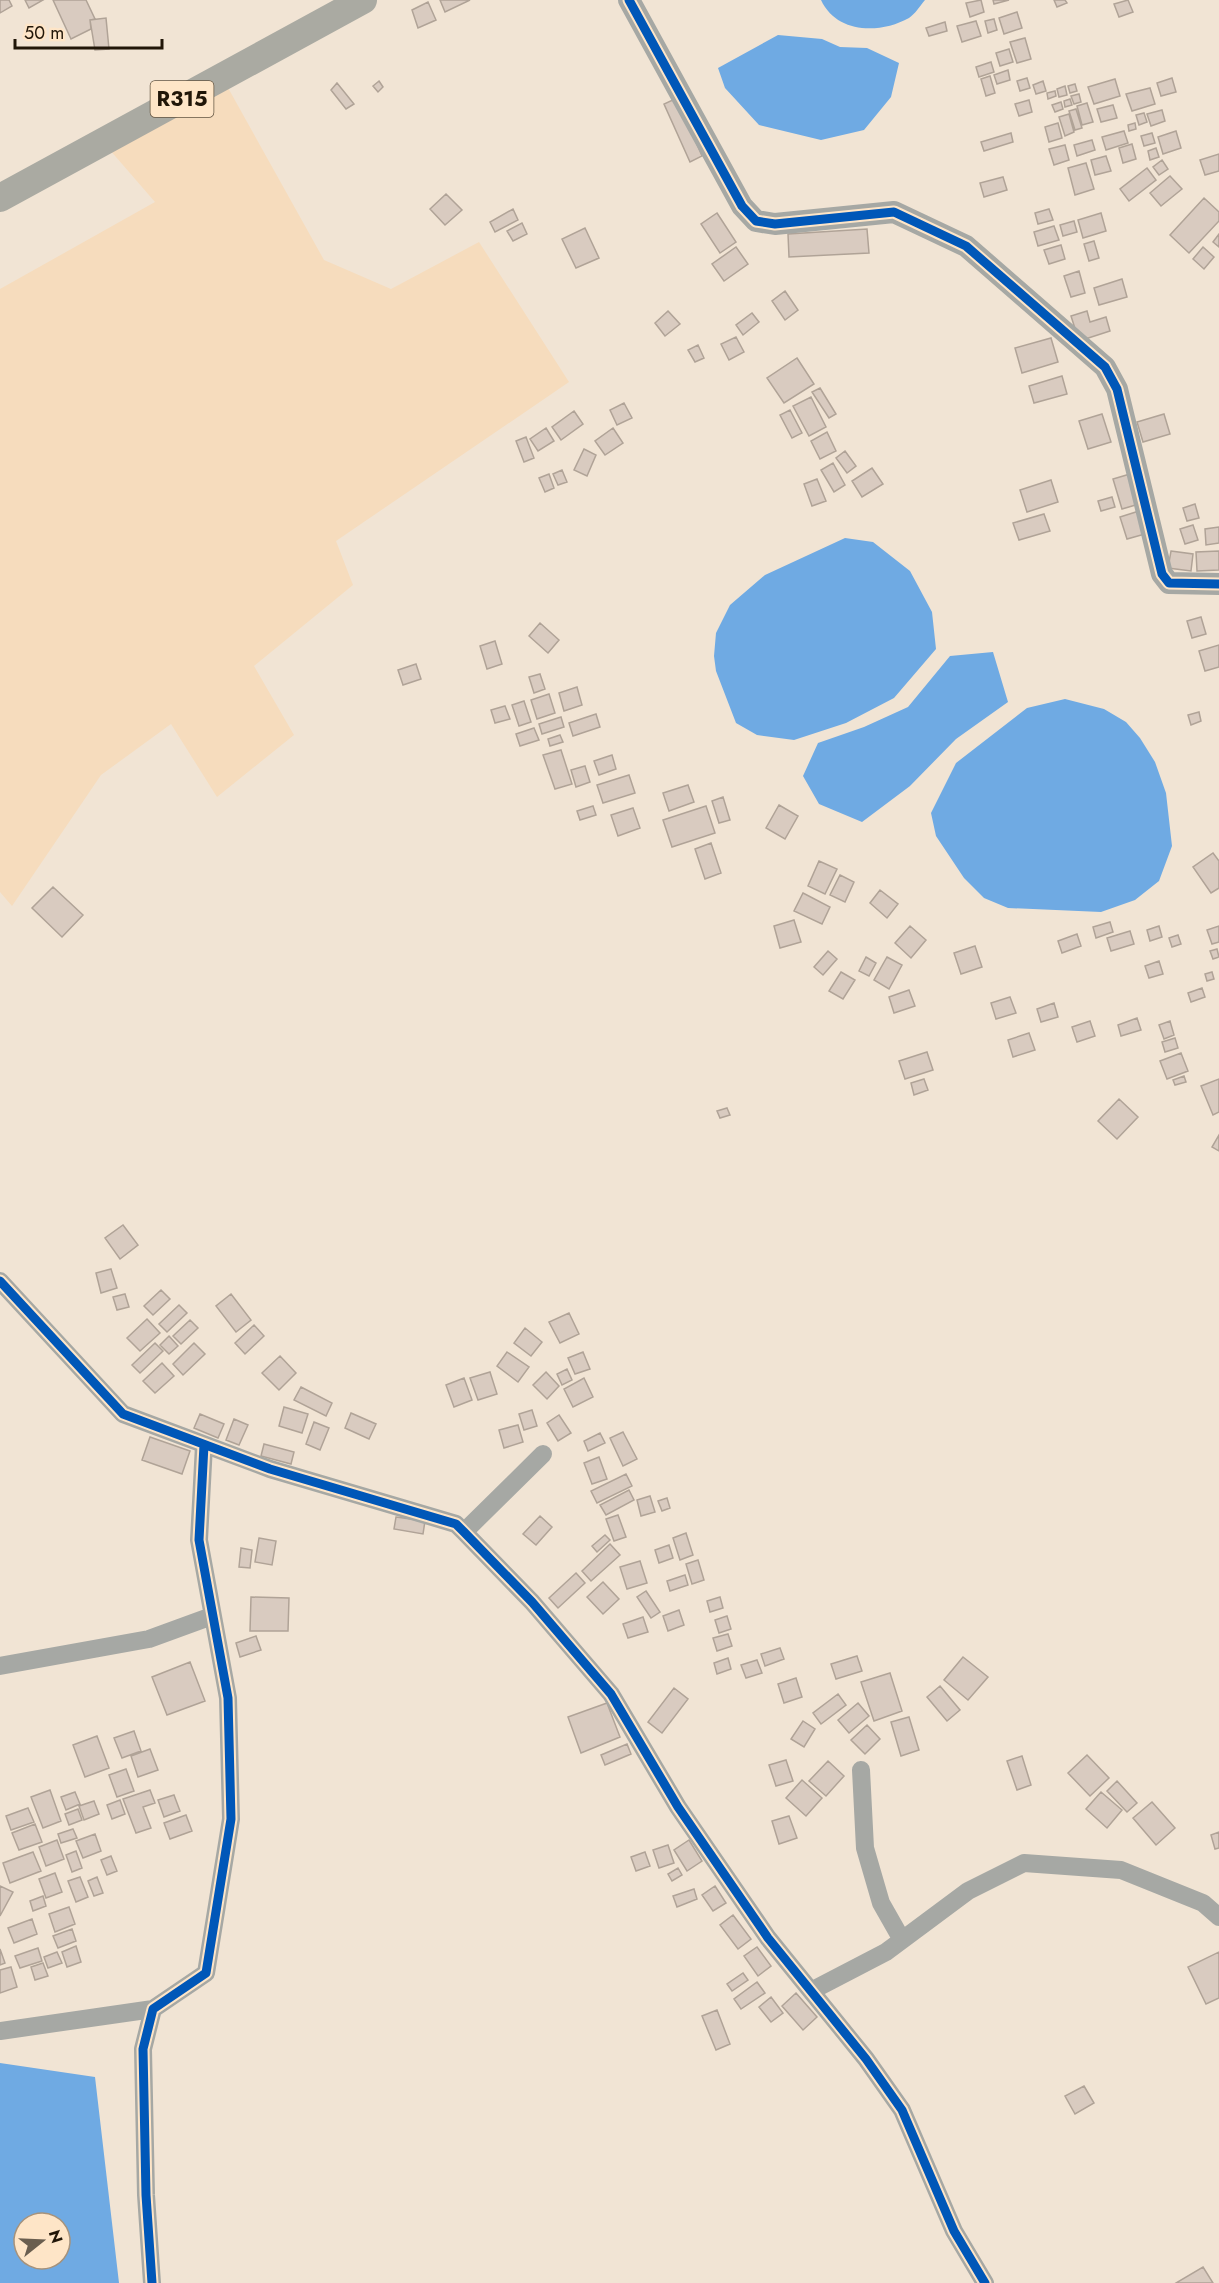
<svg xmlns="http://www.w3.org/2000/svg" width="1219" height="2283" font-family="Jost,sans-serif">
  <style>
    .built { fill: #f6dcbd }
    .water { fill: #6faae3; fill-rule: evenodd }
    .building { fill: #d9cbc0; stroke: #b0a397; stroke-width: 1.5 }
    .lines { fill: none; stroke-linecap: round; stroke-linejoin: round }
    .minor { stroke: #a6a8a4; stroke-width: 18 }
    .tertiary { stroke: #a6a8a4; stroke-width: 22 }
    .primary { stroke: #aaaaa2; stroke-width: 28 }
    .cycleway-casing { stroke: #fee5c7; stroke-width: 13 }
    .cycleway { stroke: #0057b8; stroke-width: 9 }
    .labels { text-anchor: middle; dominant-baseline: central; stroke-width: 5; stroke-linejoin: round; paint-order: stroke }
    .shield { fill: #fee5c7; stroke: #635441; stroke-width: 1.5 }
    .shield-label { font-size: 21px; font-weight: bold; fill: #211608 }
  </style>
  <rect width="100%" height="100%" fill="#f1e4d4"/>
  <path class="built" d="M222,77l102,183 67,29 88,-47 90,140 -233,159 17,44 -99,81 40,69 -77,62 -46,-73 -70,51 -89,131 -12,-14v-603l155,-87 -52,-60z"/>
  <path class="water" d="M821,0h104c-5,6 -10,14 -16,18 -29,16 -72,16 -88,-18z
    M778,35l44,4 18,8 27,1 32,15 -8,34 -27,33 -43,10 -62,-15 -34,-37 -7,-20z
    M845,538l28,4 37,29 22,41 4,37 -42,49 -48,25 -52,17 -37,-5 -21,-12 -20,-52 -2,-15 2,-23 14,-28 35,-30z
    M993,652l15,50 -52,37 -46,47 -48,36 -43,-18 -16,-28 15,-33 46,-16 44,-20 42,-51z
    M1065,699l39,10 22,13 14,16 15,24 11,31 6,53 -13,35 -24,19 -34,12 -93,-4 -24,-10 -20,-20 -28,-42 -5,-23 25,-50 71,-55z
    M0,2063l95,14 24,206h-119zM24,2223h36v36h-36z"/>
  <path class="building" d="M0,0h9l3,6 -12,7z
    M25,0h18l-14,8z
    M53,0h33l9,19 -5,1 1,9 -20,10z
    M440,0h30l-25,12z
    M981,0l3,12 -14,5 -4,-14z
    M993,0h16l-15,4z
    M1054,0h11l2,3 -10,4z
    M1128,0l5,12 -14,5 -5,-13z
    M428,2l8,18 -18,8 -6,-18z
    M1017,12l5,16 -18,6 -5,-16z
    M106,18l3,31 -14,1 -5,-30z
    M994,19l3,11 -9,3 -3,-12z
    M976,21l5,15 -19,6 -5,-16z
    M945,22l2,9 -18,5 -3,-8z
    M1025,38l6,21 -14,4 -7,-21z
    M1009,49l4,13 -13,4 -4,-13z
    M991,62l3,10 -15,5 -3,-10z
    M1008,70l2,10 -13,4 -3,-9z
    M990,76l5,17 -9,3 -5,-17z
    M1027,78l3,10 -10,3 -3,-10z
    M1172,78l4,14 -15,4 -4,-13z
    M1115,79l5,17 -26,8 -6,-17z
    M379,81l4,6 -5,5 -5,-6z
    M1043,81l3,10 -10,3 -3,-9z
    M337,83l17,21 -8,5 -15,-19z
    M1075,84l2,7 -7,2 -2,-7z
    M1065,86l2,9 -8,2 -2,-8z
    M1150,88l5,16 -23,7 -6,-17z
    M1055,91l1,5 -8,3 -1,-6z
    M1079,94l2,8 -7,2 -3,-8z
    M677,98l25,58 -12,6 -26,-58z
    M1070,99l2,6 -7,2 -1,-6z
    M1029,100l3,12 -13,4 -4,-12z
    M1061,102l2,7 -8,3 -3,-7z
    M1087,103l6,19 -11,3 -5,-19z
    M1113,105l4,13 -16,4 -4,-13z
    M1076,109l6,19 -7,2 -6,-19z
    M1162,110l3,11 -14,5 -4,-12z
    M1144,113l3,9 -8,3 -3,-10z
    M1069,114l5,18 -9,4 -6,-19z
    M1058,123l4,15 -13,4 -4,-15z
    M1135,123l1,6 -7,2 -1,-6z
    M1124,131l4,12 -22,7 -4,-13z
    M1176,131l5,17 -18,6 -5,-17z
    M1011,133l2,9 -29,9 -3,-9z
    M1152,133l3,10 -11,3 -3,-10z
    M1092,140l3,10 -18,6 -3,-11z
    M1132,144l4,15 -13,4 -4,-15z
    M1065,145l4,15 -15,5 -5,-16z
    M1156,148l3,9 -9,3 -2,-9z
    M1219,154v17l-14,4 -5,-15z
    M1106,156l5,15 -16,4 -4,-15z
    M1162,160l6,9 -9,6 -6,-8z
    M1086,163l8,26 -19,6 -7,-27z
    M1147,168l9,12 -27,21 -9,-12z
    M1170,176l12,13 -21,17 -11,-13z
    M1003,177l4,13 -23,7 -4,-14z
    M446,194l16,16 -17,15 -15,-16z
    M1204,198l15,14v9l-30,32 -19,-18z
    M513,209l5,11 -23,12 -5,-10z
    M1049,209l4,11 -15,4 -3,-11z
    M717,213l19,29 -16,11 -19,-29z
    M1101,213l5,18 -23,7 -5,-18z
    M1074,221l3,11 -14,4 -3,-11z
    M522,223l5,11 -14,7 -6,-10z
    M1054,226l5,14 -21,6 -4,-14z
    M585,228l14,30 -23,10 -14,-29z
    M867,229l2,24 -80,4 -1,-23z
    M1219,234v13l-6,-5z
    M1094,241l5,17 -10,3 -5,-17z
    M1061,245l4,14 -16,5 -5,-14z
    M736,247l12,17 -24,17 -12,-17z
    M1203,247l11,10 -10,12 -11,-10z
    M1079,271l6,22 -14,4 -7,-21z
    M1122,279l5,18 -28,8 -5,-17z
    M785,291l13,19 -13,10 -13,-19z
    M668,311l12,13 -15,12 -10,-13z
    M1087,311l3,11 16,-5 4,14 -31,10 -8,-25z
    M752,313l7,9 -16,13 -7,-10z
    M736,337l8,15 -15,8 -8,-16z
    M1051,338l7,24 -36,11 -7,-25z
    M698,345l6,13 -9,4 -7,-12z
    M797,358l17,26 -30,19 -17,-25z
    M1062,376l5,18 -33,9 -5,-17z
    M820,388l16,26 -7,4 -17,-26z
    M811,397l15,30 -17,9 -16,-30z
    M624,403l8,15 -15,7 -7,-15z
    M790,410l12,23 -10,5 -12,-23z
    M574,411l9,13 -22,16 -9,-13z
    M1102,414l9,28 -23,7 -9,-28z
    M1164,414l6,20 -27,8 -6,-20z
    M546,428l8,13 -16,10 -8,-12z
    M613,428l10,15 -18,12 -10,-14z
    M827,432l9,19 -16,8 -9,-18z
    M526,437l8,21 -10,4 -8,-21z
    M584,449l12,6 -9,21 -13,-6z
    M845,451l11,15 -9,7 -11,-15z
    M833,463l12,22 -11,7 -13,-22z
    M872,468l11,16 -21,13 -10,-16z
    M562,470l5,12 -9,3 -5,-11z
    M549,474l5,14 -9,4 -6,-14z
    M1130,474l9,30 -17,5 -9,-30z
    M817,479l9,22 -14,5 -8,-22z
    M1051,480l7,22 -31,10 -7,-22z
    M1112,497l3,10 -14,4 -3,-10z
    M1195,504l4,14 -12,3 -4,-13z
    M1139,511l6,23 -18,5 -7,-22z
    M1044,514l6,17 -31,9 -6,-17z
    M1193,525l5,15 -13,4 -5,-15z
    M1219,527v16l-13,2 -1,-16z
    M1171,551l22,3 -2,17 -23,-3z
    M1219,551v19l-22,1 -1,-19z
    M1201,617l5,17 -14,4 -5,-17z
    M540,623l19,17 -11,13 -19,-17z
    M495,641l7,23 -15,5 -7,-23z
    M1219,645v22l-14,4 -6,-20z
    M416,664l5,15 -18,6 -5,-15z
    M540,674l5,15 -11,4 -5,-16z
    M577,687l5,18 -18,6 -5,-18z
    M549,694l6,19 -18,6 -6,-19z
    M524,701l7,21 -12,4 -7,-21z
    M505,706l5,13 -15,4 -4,-13z
    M1199,712l2,9 -10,4 -3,-10z
    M596,714l4,13 -27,9 -4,-13z
    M561,717l3,10 -22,7 -3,-10z
    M534,728l5,12 -19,6 -4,-12z
    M560,735l3,7 -13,4 -2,-7z
    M561,750l11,34 -17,5 -12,-34z
    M612,755l4,14 -17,6 -5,-14z
    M585,766l5,16 -14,5 -5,-17z
    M629,775l6,18 -32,10 -6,-18z
    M688,785l6,17 -25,9 -6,-18z
    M723,797l7,23 -11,3 -7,-22z
    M779,805l19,11 -13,23 -19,-11z
    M593,806l3,9 -16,5 -3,-9z
    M706,806l9,27 -43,14 -9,-27z
    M633,808l7,20 -22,8 -7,-21z
    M711,843l10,30 -16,6 -10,-30z
    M1213,853l6,8v27l-8,5 -18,-26z
    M819,861l18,8 -12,25 -17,-8z
    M840,875l14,7 -9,20 -15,-7z
    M53,887l30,28 -21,22 -30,-29z
    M880,890l18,14 -11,14 -17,-15z
    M803,893l27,14 -8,17 -28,-13z
    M794,920l7,22 -21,6 -6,-22z
    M1110,922l3,10 -17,6 -3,-11z
    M910,926l16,14 -15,18 -16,-15z
    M1159,926l3,11 -12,4 -3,-11z
    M1219,926v16l-7,2 -5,-14z
    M1130,931l4,13 -23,7 -4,-13z
    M1077,934l4,12 -19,7 -4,-12z
    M1178,935l3,9 -9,3 -3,-9z
    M975,946l7,21 -21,7 -7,-21z
    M1217,949l2,8 -6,2 -3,-8z
    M828,951l9,8 -14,16 -9,-8z
    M866,957l10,6 -7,13 -10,-5z
    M887,957l15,8 -13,24 -15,-9z
    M1159,961l4,13 -14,4 -4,-12z
    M841,972l14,8 -12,19 -14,-8z
    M1212,972l2,7 -7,2 -2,-7z
    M1202,988l3,9 -14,5 -3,-9z
    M909,990l6,16 -21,7 -5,-16z
    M1010,997l6,16 -20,6 -5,-16z
    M1054,1003l4,14 -17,5 -4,-13z
    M1137,1018l4,12 -20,6 -3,-11z
    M1090,1021l5,15 -18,6 -5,-15z
    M1170,1021l4,14 -10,4 -5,-14z
    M1029,1033l6,17 -22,7 -5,-17z
    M1175,1038l3,10 -13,4 -3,-10z
    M927,1052l6,18 -28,9 -6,-18z
    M1181,1053l7,18 -21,8 -7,-18z
    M1184,1076l2,6 -11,3 -2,-5z
    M924,1079l4,11 -14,5 -3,-12z
    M1219,1079v33l-6,3 -12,-29z
    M1119,1099l19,18 -21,22 -19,-18z
    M727,1108l3,7 -10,3 -3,-7z
    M1219,1135v16l-7,-4z
    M123,1225l15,20 -18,14 -15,-21z
    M111,1269l6,19 -16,5 -5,-20z
    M161,1290l9,9 -17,16 -9,-9z
    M125,1294l4,13 -12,3 -4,-13z
    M231,1294l20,26 -15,12 -20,-26z
    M179,1305l8,8 -20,19 -8,-8z
    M569,1313l10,21 -19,9 -11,-21z
    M147,1319l13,14 -20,18 -13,-13z
    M190,1320l8,8 -17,16 -8,-8z
    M254,1325l10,11 -19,18 -10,-11z
    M525,1328l17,14 -11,14 -17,-13z
    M169,1336l9,10 -9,8 -9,-9z
    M155,1343l8,8 -23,22 -8,-8z
    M194,1343l11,11 -22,21 -10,-11z
    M507,1352l22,15 -11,15 -21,-16z
    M583,1352l7,17 -15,5 -7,-16z
    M280,1356l16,17 -17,17 -17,-17z
    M162,1363l12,13 -19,17 -12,-12z
    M567,1369l5,11 -10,5 -5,-11z
    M490,1372l7,22 -19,6 -8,-22z
    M546,1372l13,14 -12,13 -14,-14z
    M464,1378l8,22 -18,7 -8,-22z
    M584,1378l9,19 -20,10 -9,-18z
    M301,1387l31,16 -6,13 -32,-16z
    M284,1407l24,7 -6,19 -23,-7z
    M532,1410l5,16 -13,4 -5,-16z
    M351,1413l25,11 -7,15 -24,-11z
    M200,1414l24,10 -6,14 -24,-10z
    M559,1415l12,18 -13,8 -11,-18z
    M234,1419l14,6 -9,20 -13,-5z
    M314,1422l15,6 -9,22 -14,-6z
    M518,1425l5,17 -19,6 -5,-18z
    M623,1432l14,27 -14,7 -13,-28z
    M600,1433l5,10 -17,8 -4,-10z
    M150,1437l40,14 -8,23 -40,-14z
    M264,1444l30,8 -3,12 -30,-8z
    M599,1457l8,22 -15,5 -8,-21z
    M626,1474l6,12 -35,17 -6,-12z
    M629,1490l5,10 -28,15 -6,-10z
    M650,1496l5,16 -14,4 -4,-16z
    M667,1498l3,10 -8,3 -4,-10z
    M618,1515l8,22 -12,4 -8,-22z
    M540,1516l12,11 -16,18 -13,-11z
    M396,1517l29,4 -2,13 -29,-5z
    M686,1533l7,22 -13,5 -7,-22z
    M605,1535l5,5 -13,12 -5,-6z
    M259,1538l17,3 -4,24 -17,-3z
    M610,1544l10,11 -29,26 -9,-10z
    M669,1545l4,13 -14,5 -4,-13z
    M241,1548l11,2 -2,18 -11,-1z
    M698,1560l6,20 -12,4 -6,-20z
    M640,1561l7,22 -20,6 -7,-22z
    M576,1573l9,10 -27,25 -9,-10z
    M685,1575l3,10 -18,6 -3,-10z
    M603,1582l16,17 -16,15 -16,-17z
    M646,1591l14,21 -9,6 -14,-21z
    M251,1597l38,1 -1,33h-38z
    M720,1597l3,11 -13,4 -3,-11z
    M679,1610l5,15 -16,6 -5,-15z
    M727,1616l4,13 -12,4 -4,-13z
    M643,1617l5,15 -20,6 -5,-14z
    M728,1634l4,12 -15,5 -4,-13z
    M256,1636l5,14 -21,7 -4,-14z
    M780,1648l4,11 -19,7 -4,-12z
    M857,1656l5,15 -26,8 -5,-15z
    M963,1657l25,20 -20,23 -24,-20z
    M728,1658l3,11 -14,5 -3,-11z
    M757,1660l5,13 -16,5 -5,-13z
    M190,1662l15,39 -38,14 -15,-38z
    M890,1673l12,38 -28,10 -13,-39z
    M796,1678l6,19 -18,6 -6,-19z
    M940,1686l20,24 -13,11 -20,-24z
    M674,1688l14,11 -26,34 -14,-11z
    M838,1694l8,11 -25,19 -8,-11z
    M607,1703l13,34 -39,16 -13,-36z
    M858,1703l11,13 -20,17 -11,-13z
    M909,1717l10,33 -18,6 -10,-34z
    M803,1721l12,8 -11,18 -13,-8z
    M867,1725l13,14 -15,15 -14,-14z
    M134,1731l7,20 -19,7 -8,-20z
    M97,1736l12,32 -24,9 -12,-32z
    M627,1744l4,10 -26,11 -4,-10z
    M150,1749l8,21 -20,7 -7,-21z
    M1087,1755l22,23 -19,18 -22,-23z
    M1022,1756l9,29 -14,5 -10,-29z
    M786,1760l7,21 -17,5 -7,-21z
    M828,1761l16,15 -18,20 -17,-15z
    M126,1769l8,22 -17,6 -8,-22z
    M802,1780l20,18 -16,18 -20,-18z
    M1117,1781l20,22 -10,9 -20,-21z
    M50,1790l11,31 -18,7 -12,-31z
    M150,1790l5,13 -12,4 8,21 -15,5 -13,-34z
    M75,1792l5,12 -14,6 -5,-13z
    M1101,1792l21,18 -15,18 -21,-19z
    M174,1795l6,16 -16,6 -6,-17z
    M120,1800l5,14 -13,5 -5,-14z
    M94,1801l5,13 -15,6 -5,-14z
    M1152,1802l23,26 -19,17 -23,-27z
    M28,1808l6,14 -23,8 -5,-14z
    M78,1809l4,11 -13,5 -4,-11z
    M186,1815l6,16 -22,8 -6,-16z
    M789,1816l8,22 -18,6 -7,-23z
    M35,1824l7,18 -23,8 -7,-17z
    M73,1829l4,9 -16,5 -3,-9z
    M1219,1832v16l-4,1 -4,-14z
    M95,1834l6,17 -18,7 -7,-17z
    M57,1840l7,19 -18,7 -7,-19z
    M689,1840l13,21 -15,10 -13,-21z
    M668,1845l6,18 -15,5 -6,-18z
    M76,1851l6,17 -10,4 -6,-17z
    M33,1852l8,19 -31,12 -7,-20z
    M645,1852l5,14 -14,5 -5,-14z
    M111,1856l6,15 -10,4 -6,-15z
    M678,1868l4,7 -10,6 -4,-7z
    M55,1873l7,19 -16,6 -7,-19z
    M80,1877l8,20 -12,5 -8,-21z
    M97,1877l6,16 -9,3 -6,-15z
    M0,1886l13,6 -13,24z
    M715,1886l11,17 -13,8 -11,-16z
    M694,1889l3,10 -20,8 -4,-11z
    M43,1896l3,10 -13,5 -3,-10z
    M69,1907l6,17 -20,8 -6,-18z
    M733,1915l18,24 -13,10 -18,-24z
    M32,1919l5,15 -23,9 -6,-15z
    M72,1929l4,12 -18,7 -5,-12z
    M76,1946l5,16 -14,5 -5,-15z
    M757,1947l14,19 -13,10 -14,-20z
    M38,1948l4,13 -22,7 -5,-12z
    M0,1949l5,14 -5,2z
    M57,1952l5,11 -14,5 -4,-11z
    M1219,1952v46l-13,6 -18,-37z
    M43,1963l5,13 -13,4 -4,-13z
    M11,1967l6,20 -17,6v-23z
    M743,1973l5,7 -16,11 -5,-7z
    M757,1982l8,11 -24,16 -7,-10z
    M796,1993l21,24 -14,13 -21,-24z
    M771,1997l12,16 -12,9 -12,-15z
    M717,2010l13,34 -14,6 -14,-34z
    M1084,2086l10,17 -19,11 -10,-18z
    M1203,2267l10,16h-37z"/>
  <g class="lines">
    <path class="minor" d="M0,1281l123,133 147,55 186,55 8,8 68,70 79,92 67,113 90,131 98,121 36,51 52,121 31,52
      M464,1532l79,-78
      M0,1666l149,-27 63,-23
      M861,1770l4,78 16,55 21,37
      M811,1991l75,-39 82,-61 56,-28 97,7 82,33 16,14
      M0,2031l153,-22
      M152,2283l-6,-88 -3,-146 10,-40 53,-36 25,-154 -3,-121 -29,-158 5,-95"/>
    <path class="tertiary" d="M629,0l113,206 14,15 19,3 119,-12 72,34 139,121 12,22 45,185 7,9 50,1"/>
    <path class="primary" d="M0,198l363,-198"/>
    <defs>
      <path id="cycleway" d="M629,0l113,206 14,15 19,3 119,-12 72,34 139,121 12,22 45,185 7,9 50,1
        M0,1281l123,133 147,55 186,55 8,8 68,70 79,92 67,113 90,131 98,121 36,51 52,121 31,52
        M152,2283l-6,-88 -3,-146 10,-40 53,-36 25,-154 -3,-121 -29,-158 5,-95"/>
    </defs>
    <use href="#cycleway" class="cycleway-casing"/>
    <use href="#cycleway" class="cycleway"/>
  </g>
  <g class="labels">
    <rect class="shield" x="150.5" y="81" width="63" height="36" rx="4.5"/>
    <g class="shield-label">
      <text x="182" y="99">R315</text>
    </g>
  </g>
  <g transform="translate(42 2241) rotate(72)"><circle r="28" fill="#fee5c7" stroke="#a6927b" stroke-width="1.5"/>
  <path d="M0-4.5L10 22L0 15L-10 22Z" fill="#6a5e4f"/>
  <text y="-9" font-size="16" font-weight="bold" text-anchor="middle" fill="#211608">N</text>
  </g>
  <path d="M15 39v9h147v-9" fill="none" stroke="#211608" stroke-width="3"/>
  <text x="24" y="39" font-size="18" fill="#211608" stroke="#fee5c7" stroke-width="4.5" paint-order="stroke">50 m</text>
</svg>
